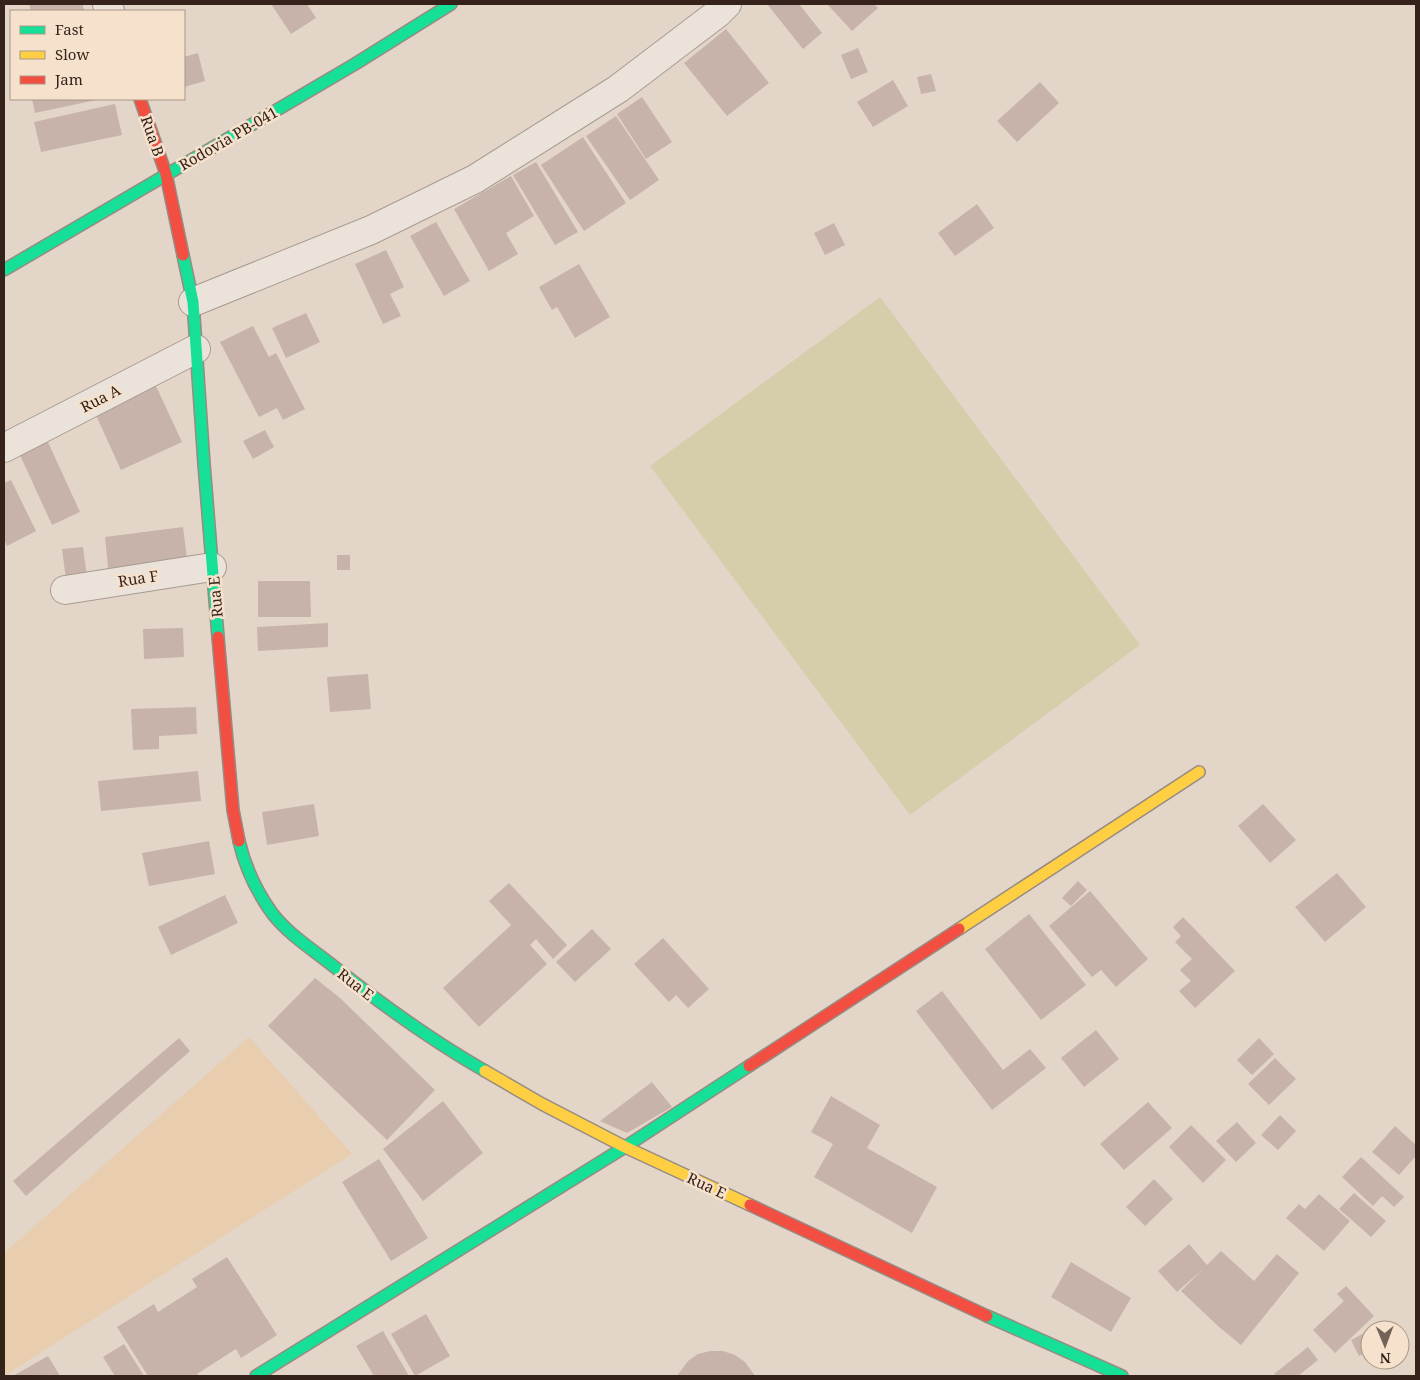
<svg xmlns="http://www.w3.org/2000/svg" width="1420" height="1380" font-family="'Noto Serif',serif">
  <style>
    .green { fill: #d6ceaa }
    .sand { fill: #e8cdae }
    .building { fill: #c7b3a9 }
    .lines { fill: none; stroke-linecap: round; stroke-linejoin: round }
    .street-casing { stroke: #a79b92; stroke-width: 30 }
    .fast-casing { stroke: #978b82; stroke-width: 14 }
    .slow-casing { stroke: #978b82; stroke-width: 14 }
    .jam-casing { stroke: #978b82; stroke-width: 14 }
    .street { stroke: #ebe3da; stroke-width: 28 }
    .fast { stroke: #16e098; stroke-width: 11 }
    .slow { stroke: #ffcf43; stroke-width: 11 }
    .jam { stroke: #f24e42; stroke-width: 11 }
    .labels { text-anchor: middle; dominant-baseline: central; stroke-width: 5; stroke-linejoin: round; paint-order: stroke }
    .street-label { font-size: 15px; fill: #35231b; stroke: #f6e2cc }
  </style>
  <rect width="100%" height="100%" fill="#e3d6c8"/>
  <path class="green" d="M880,297l260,348 -230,170 -260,-349z"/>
  <path class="sand" d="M249,1037l103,117 -348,222v-123z"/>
  <path class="building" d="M29,4h53l3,7h-54z
    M271,4h36l9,14 -25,16z
    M767,4h32l23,29 -19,16z
    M827,4h47l4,4 -26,23z
    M726,29l43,54 -42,33 -43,-53z
    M858,48l10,24 -17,7 -10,-24z
    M198,53l7,28 -21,6v-30z
    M931,74l5,17 -15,3 -4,-17z
    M893,80l15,26 -35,21 -16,-25z
    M1040,82l19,21 -42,39 -20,-21z
    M642,97l30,45 -26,17 -29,-45z
    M32,99h64v1l-61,13z
    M115,104l7,31 -81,17 -7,-30z
    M616,116l43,64 -29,20 -44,-64z
    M583,137l43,66 -42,28 -43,-66z
    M536,162l42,70 -23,13 -42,-70z
    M511,176l23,40 -28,17 12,21 -29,17 -35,-62z
    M977,204l17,24 -39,28 -17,-23z
    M436,222l34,59 -26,15 -34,-60z
    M834,223l11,22 -20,10 -11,-22z
    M386,250l18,37 -14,7 11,22 -18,8 -28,-60z
    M579,264l31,53 -35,21 -18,-31 -5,3 -13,-23z
    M306,313l14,29 -34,16 -14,-30z
    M253,326l16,31 7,-4 29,56 -22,11 -6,-12 -18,9 -39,-75z
    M156,386l26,56 -61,28 -26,-57z
    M265,430l9,17 -21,12 -10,-18z
    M47,440l33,72 -28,13 -33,-72z
    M11,480l25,51 -29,15 -3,-7v-56z
    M183,527l5,39 -79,11 -4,-40z
    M83,547l4,30 -21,2 -4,-30z
    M337,555h13v15h-13z
    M258,581h52l1,36h-53z
    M328,623v24l-70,4 -1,-24z
    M183,628l1,29 -40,2 -1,-30z
    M368,674l3,35 -41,3 -3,-35z
    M196,707l1,27 -38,2v13l-26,1 -2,-41z
    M198,771l3,30 -100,10 -3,-30z
    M314,804l5,32 -52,9 -5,-33z
    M1263,804l33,36 -26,23 -32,-37z
    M209,841l6,33 -66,12 -7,-33z
    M1337,873l29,34 -41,35 -30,-35z
    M1078,881l9,9 -16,16 -9,-8z
    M509,883l58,62 -14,14 -17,-20 -6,6 17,19 -68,63 -36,-39 68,-63 -22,-24z
    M1090,891l58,68 -32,28 -15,-17 -9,7 -43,-51z
    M225,895l13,28 -67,32 -13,-28z
    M1029,914l57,71 -45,35 -56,-71z
    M1183,917l52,54 -40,37 -16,-17 12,-10 -11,-11 12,-11 -17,-17 6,-6 -8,-9z
    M592,929l19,20 -36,33 -19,-20z
    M663,938l46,51 -21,19 -12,-13 -7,7 -35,-38z
    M315,978l25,20 95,92 -48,50 -119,-114z
    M942,991l61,79 27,-21 16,19 -54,42 -76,-99z
    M1096,1030l23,29 -35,28 -23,-29z
    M179,1038l11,13 -164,145 -13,-15z
    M1259,1038l15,16 -22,21 -15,-15z
    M1275,1058l21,21 -27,26 -21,-21z
    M652,1082l20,25 -45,26 -27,-12z
    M831,1096l49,29 -13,23 70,39 -25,46 -98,-56 19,-33 -22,-12z
    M443,1101l40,52 -60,48 -40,-52z
    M1148,1102l24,26 -48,42 -24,-26z
    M1280,1115l16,16 -18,19 -17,-15z
    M1237,1122l19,21 -20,19 -20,-21z
    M1191,1125l35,35 -23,23 -34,-36z
    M1395,1126l21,19v11l-17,19 -27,-23z
    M1361,1157l43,40 -10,10 -12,-11 -9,10 -31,-29z
    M379,1159l49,79 -37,23 -49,-79z
    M1154,1179l19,20 -28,27 -19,-19z
    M1354,1193l32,28 -15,16 -32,-28z
    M1319,1194l31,27 -26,30 -38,-33 13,-14 6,5z
    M1189,1244l18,21 14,-14 33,30 23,-27 22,19 -58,72 -23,-19 -37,-35 22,-22 -26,23 -19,-21z
    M227,1257l50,78 -36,23 -5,-9 -39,25 2,2h-51l-31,-49 37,-23 4,8 39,-25 -5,-8z
    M1071,1262l60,36 -20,34 -60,-35z
    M1346,1286l28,30 -39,37 -22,-23 31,-29 -7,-7z
    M426,1314l24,42 -35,20 -24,-42z
    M1370,1330v20l-11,6 -8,-16z
    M383,1331l26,45h-35l-18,-30z
    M124,1344l20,32h-29l-12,-19z
    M1308,1347l10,13 -20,16h-22l-2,-2z
    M710,1351h13l12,4 10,7 10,14h-78l11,-15 10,-7z
    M48,1356l12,20h-47z"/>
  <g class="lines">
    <defs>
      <path id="street" d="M107,4l3,7
        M193,302l178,-72 104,-51 143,-90 100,-76 9,-9
        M4,448l192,-99
        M65,590l147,-23"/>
      <path id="fast" d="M183,255l10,47 11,162 14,173
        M4,270l351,-206 96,-60
        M239,841c6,26 18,51 33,72 16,21 40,36 60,52 49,39 99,75 153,106
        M987,1316l135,60
        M256,1376l369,-229 124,-81"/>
      <path id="slow" d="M959,929l240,-157
        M485,1071l57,33 83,43 125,58"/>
      <path id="jam" d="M140,99l26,75 17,81
        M218,637l15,173 6,31
        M749,1066l210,-137
        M750,1205l237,111"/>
    </defs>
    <use href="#street" class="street-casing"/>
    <use href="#fast" class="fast-casing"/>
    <use href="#slow" class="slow-casing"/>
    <use href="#jam" class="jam-casing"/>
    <use href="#street" class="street"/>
    <use href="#fast" class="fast"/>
    <use href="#slow" class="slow"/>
    <use href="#jam" class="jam"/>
  </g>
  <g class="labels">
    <g class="street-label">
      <text transform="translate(153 136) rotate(71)">Rua B</text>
      <text transform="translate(228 138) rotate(-30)">Rodovia PB-041</text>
      <text transform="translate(100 398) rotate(-27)">Rua A</text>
      <text transform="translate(138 578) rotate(-9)">Rua F</text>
      <text transform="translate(215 597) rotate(-95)">Rua E</text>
      <text transform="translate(356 984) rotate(38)">Rua E</text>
      <text transform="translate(707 1185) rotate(25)">Rua E</text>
    </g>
  </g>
  <rect width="1420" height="1380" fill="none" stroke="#35231b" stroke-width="10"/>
  <rect x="10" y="10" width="175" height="90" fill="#f6e2cc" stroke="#a99685"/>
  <rect x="20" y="26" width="25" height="8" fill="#16e098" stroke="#a99685"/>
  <text x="55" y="35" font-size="15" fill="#35231b">Fast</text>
  <rect x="20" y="51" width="25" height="8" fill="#ffcf43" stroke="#a99685"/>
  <text x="55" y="60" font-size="15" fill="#35231b">Slow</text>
  <rect x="20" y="76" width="25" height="8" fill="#f24e42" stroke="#a99685"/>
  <text x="55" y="85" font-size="15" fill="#35231b">Jam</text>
  <g transform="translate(1385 1345) rotate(179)"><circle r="24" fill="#f6e2cc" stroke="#a99685"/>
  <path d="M0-4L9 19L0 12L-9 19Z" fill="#726258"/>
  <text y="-8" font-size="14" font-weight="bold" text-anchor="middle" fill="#35231b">N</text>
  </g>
</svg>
